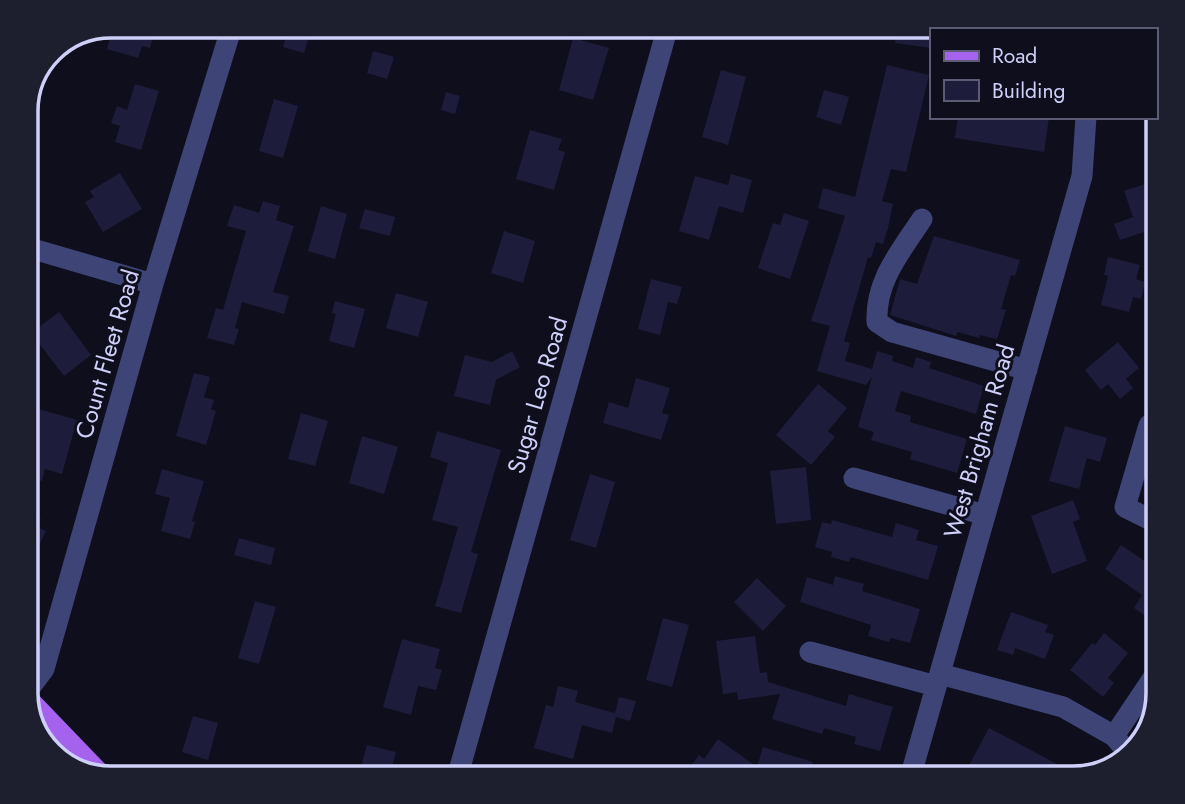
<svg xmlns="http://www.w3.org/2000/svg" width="1185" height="804" font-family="Jost,sans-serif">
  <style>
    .building { fill: #1e1c3b }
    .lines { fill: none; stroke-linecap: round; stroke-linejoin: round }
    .minor { stroke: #3e4476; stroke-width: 21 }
    .major { stroke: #a562ec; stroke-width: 21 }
    .labels { text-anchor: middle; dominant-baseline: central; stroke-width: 6; stroke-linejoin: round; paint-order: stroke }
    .street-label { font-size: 24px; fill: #cfd0f9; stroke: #0e0e1c }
    .rim { fill: none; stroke: #cfd0f9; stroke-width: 3.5 }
  </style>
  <rect width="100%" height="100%" fill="#0e0e1c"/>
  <path class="building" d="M122,26h34l-6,22 -8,-2 -4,12 -31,-9 6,-21 8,2z
    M289,26h23l-8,27 -21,-6z
    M898,26h33v22l-36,-5z
    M573,38l36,10 -16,52 -34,-10z
    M373,51l21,6 -7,22 -20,-6z
    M887,65l42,10 -23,97 -15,-3 -9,32 11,3 -5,24 -5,16 -7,-2 -5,16 -3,-1 -24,84 6,2 -5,18 27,8 5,-18 16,5 -1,5 21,7 3,-11 15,5 -2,6 55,18 -8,28 -75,-23 -6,20 16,5 -1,6 57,17 -10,34 -47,-14 2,-7 -41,-12 3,-8 -16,-5 14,-50 -6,8 -49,-14 13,-45 -19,-5 34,-105 -27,-8 5,-20 32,9z
    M721,70l25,7 -18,68 -26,-8z
    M135,84l24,7 -18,59 -26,-8 5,-16 -9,-3 6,-17 10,4z
    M824,90l25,7 -8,28 -25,-8z
    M446,92l14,4 -5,18 -14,-4z
    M274,99l24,7 -15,52 -24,-7z
    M958,117h91l-5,35 -89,-14z
    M530,130l32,9 -4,11 7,2 -11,38 -38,-11z
    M120,173l22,36 -39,23 -18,-30 9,-5 -4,-6z
    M731,174l21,6 -9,33 -24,-7 -10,34 -30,-9 16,-55 33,9z
    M1145,184l5,13 9,-3v33l-39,13 -6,-16 19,-7 -9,-26z
    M263,201l17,5 -4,14 18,6 -21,66 16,4 -5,18 -42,-12 -7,26 4,1 -5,16 -27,-7 9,-30 7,2 23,-79 -19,-5 7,-21 25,8z
    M321,206l26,8 -12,45 -27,-8z
    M365,209l30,8 -5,19 -31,-8z
    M784,213l25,8 -19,58 -32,-11 15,-45 7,2z
    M504,231l31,10 -12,42 -32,-10z
    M934,236l86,24 -5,16 -4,-1 -10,34 5,1 -9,29 -17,-4 -1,3 -21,-6 -2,4 -66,-21 10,-36 17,5z
    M1108,257l32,8 -4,14 9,3 -4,17 -8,-2 -4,15 -28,-7 7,-29 -4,-1z
    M651,279l31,8 -5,17 -9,-2 -8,33 -22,-6z
    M396,293l32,9 -10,35 -32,-9z
    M335,301l30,8 -11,39 -25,-7 7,-27 -4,-1z
    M59,312l32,43 -27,21 -33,-43z
    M1118,342l21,26 -13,11 7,9 -13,11 -12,-15 -7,6 -16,-20z
    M512,351l8,16 -24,13 -6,25 -36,-9 11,-41 27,7z
    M194,373l16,4 -6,20 10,3 -3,9 5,2 -10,34 -30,-9z
    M636,378l34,10 -8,25 7,2 -8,25 -58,-17 6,-21 19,6z
    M818,384l29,24 -19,23 7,6 -24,28 -35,-30z
    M39,409l38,11 -15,54 -17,-5 -3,12 -16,-4v-24z
    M301,413l27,8 -13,45 -27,-7z
    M1065,426l42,12 -7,24 -13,-4 -8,31 -30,-8z
    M437,431l64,19 -30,102 7,2 -17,59 -26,-7 23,-79 -26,-7 16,-57 -18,-6z
    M362,436l36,11 -14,47 -35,-11z
    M806,467l5,53 -35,4 -6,-53z
    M162,469l42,12 -12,40 3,1 -5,17 -29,-8 9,-33 -15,-4z
    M590,474l25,8 -19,66 -26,-8z
    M1073,500l7,19 -7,3 14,39 -35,13 -21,-58z
    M26,512l15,7 -4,8 9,4 -20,42z
    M832,520l60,17 4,-14 23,7 -3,10 22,6 -10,34 -77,-23 -2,5 -18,-5 1,-5 -17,-5 7,-25 9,2z
    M239,538l36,10 -4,17 -37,-10z
    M1121,545l38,26v40l-7,10 -18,-13 8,-13 -37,-26z
    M835,576l29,8 -2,7 58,18 -10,34 -19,-5 -2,4 -21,-6 3,-11 -71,-23 7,-25 26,8z
    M757,578l29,28 -23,25 -29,-29z
    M255,601l21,6 -17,57 -21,-6z
    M1011,612l37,13 -3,7 9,3 -9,24 -30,-11 -2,7 -16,-5z
    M663,618l26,7 -17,62 -26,-7z
    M1104,633l24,20 -20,25 6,5 -11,14 -33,-27 22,-27 3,2z
    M755,636l5,37 7,-1 1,10 78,24 3,-12 44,13 -13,44 -26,-7 2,-7 -32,-9 -2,6 -50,-15 8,-25 -42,6 -1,-8 -14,2 -7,-53z
    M402,639l38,10 -5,19 7,2 -6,20 -18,-4 -7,29 -28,-8z
    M558,686l20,5 -3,11 40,11 4,-16 17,4 -6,20 -14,-4 -4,16 -30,-8 -9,34 -39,-11 12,-43 7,2z
    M193,716l25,7 -10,37 -26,-8z
    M989,728l91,48 -118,2z
    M718,739l39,28 6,-20 50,15 -1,3 31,10v3h-161l17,-23 5,4z
    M367,745l29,7 -7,26h-31z"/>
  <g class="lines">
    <path class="minor" d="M1078,27v3
      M922,219c-21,32 -47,62 -45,103l15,10 135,38
      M26,247l127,37
      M1149,425l-24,82 34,17
      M854,478l131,37
      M810,652l126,34
      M940,674l123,33 51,29 15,18
      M26,693l18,-24 109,-385 79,-258
      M1114,736l45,-67
      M457,778l211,-752
      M910,778l172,-602 4,-59"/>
    <path class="major" d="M26,697l75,78"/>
  </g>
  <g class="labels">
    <g class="street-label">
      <text transform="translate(107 354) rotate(-74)">Count Fleet Road</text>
      <text transform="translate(537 395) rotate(-74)">Sugar Leo Road</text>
      <text transform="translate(979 441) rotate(-74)">West Brigham Road</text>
    </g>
  </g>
  <path d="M0 0H1185V804H0ZM111 38H1073A73 73 0 0 1 1146 111V693A73 73 0 0 1 1073 766H111A73 73 0 0 1 38 693V111A73 73 0 0 1 111 38Z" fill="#1d1e2e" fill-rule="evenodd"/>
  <path class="rim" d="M111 38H1073A73 73 0 0 1 1146 111V693A73 73 0 0 1 1073 766H111A73 73 0 0 1 38 693V111A73 73 0 0 1 111 38Z"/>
  <rect x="930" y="28" width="228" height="91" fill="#0e0e1c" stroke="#5b5c74" stroke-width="2"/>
  <rect x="944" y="51" width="35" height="10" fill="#a562ec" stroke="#5b5c74" stroke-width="2"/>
  <text x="992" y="63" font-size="21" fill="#cfd0f9">Road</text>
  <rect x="944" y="80" width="35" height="21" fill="#1e1c3b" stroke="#5b5c74" stroke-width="2"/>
  <text x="992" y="98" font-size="21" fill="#cfd0f9">Building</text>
</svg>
